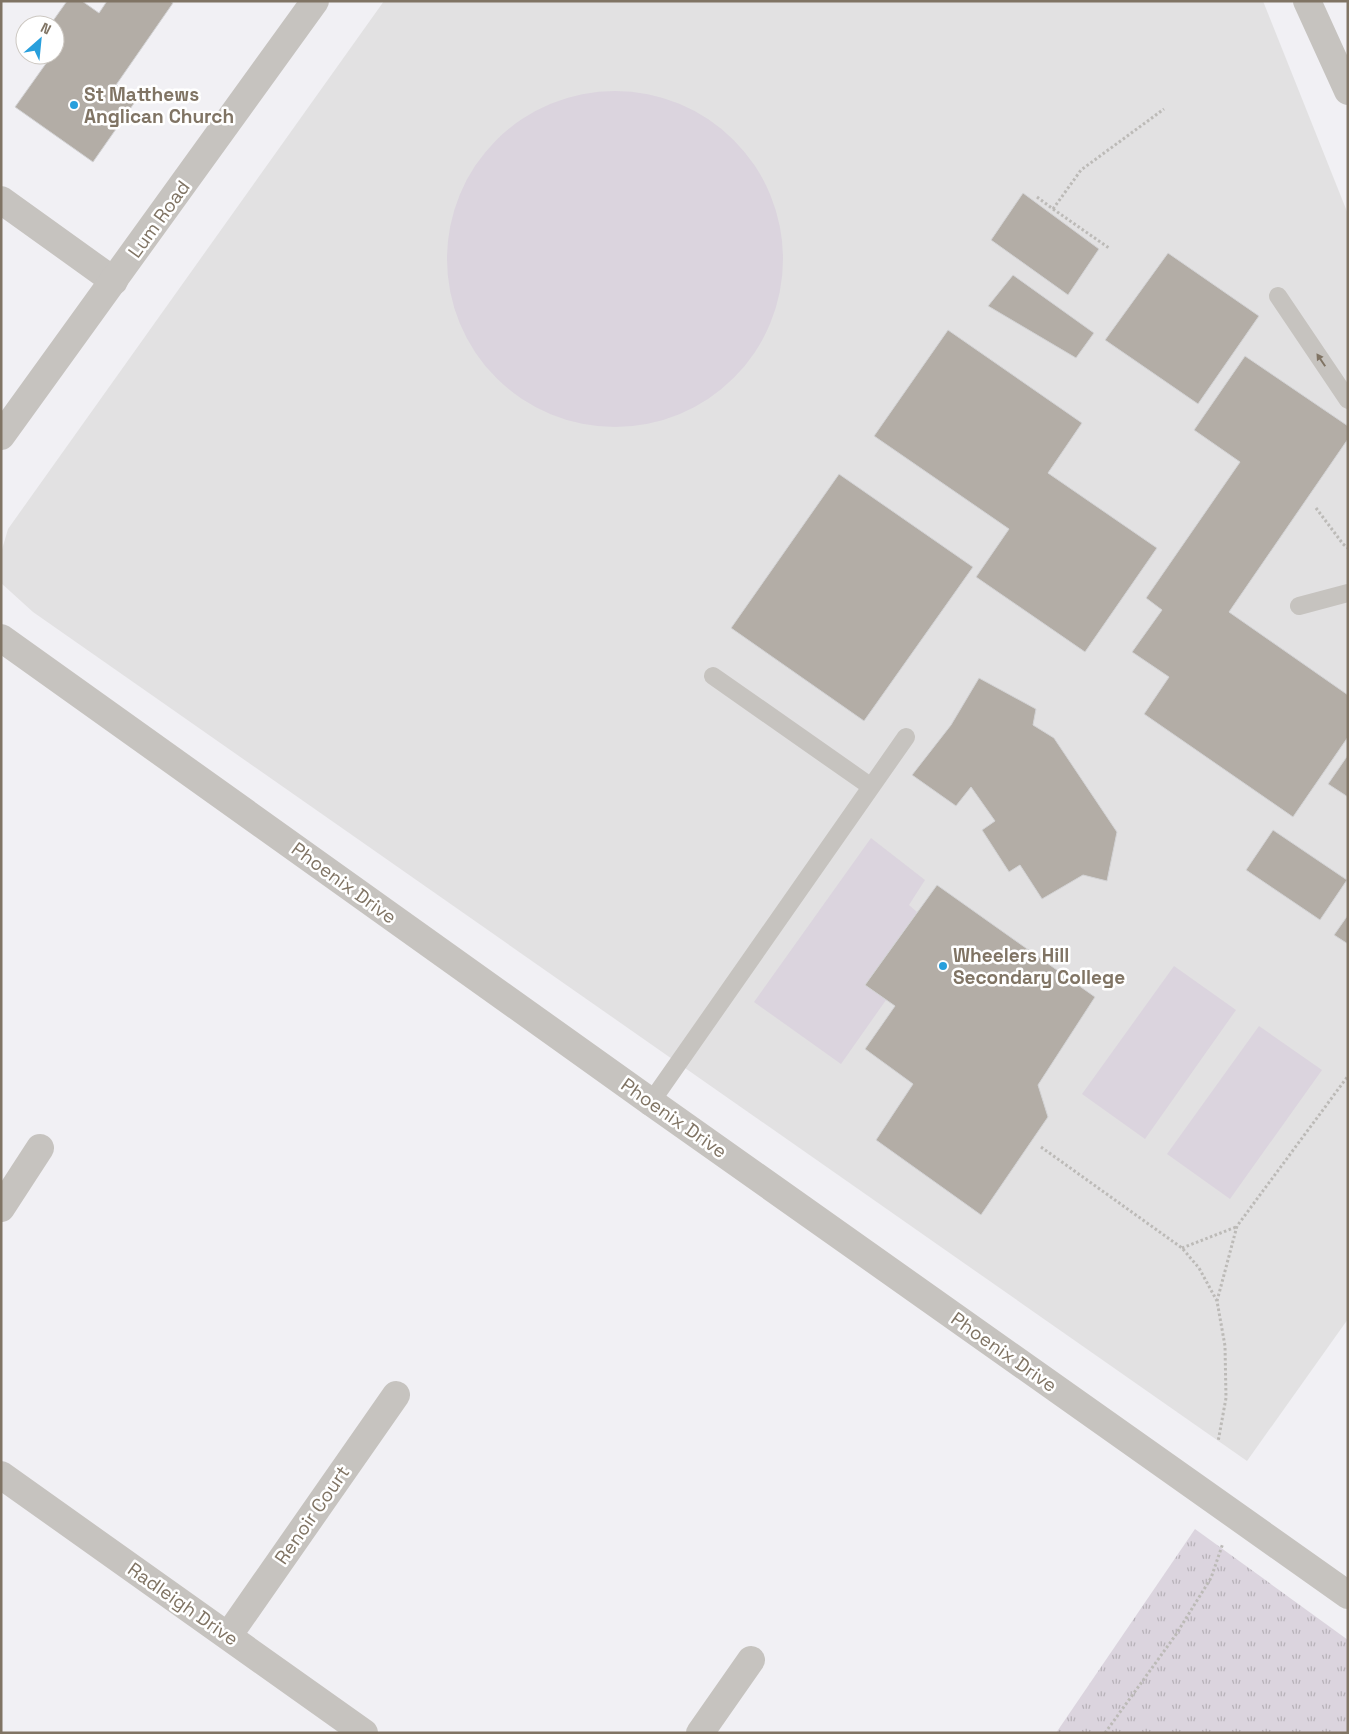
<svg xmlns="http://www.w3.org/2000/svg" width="1349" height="1734" font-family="'Space Grotesk',sans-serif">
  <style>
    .built { fill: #e2e1e2 }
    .park { fill: url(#park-tufts) }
    .garden { fill: #dbd4de }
    .building { fill: #b3ada6; stroke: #d3d3d5 }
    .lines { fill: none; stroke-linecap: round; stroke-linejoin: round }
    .path { stroke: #bcbab7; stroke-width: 3; stroke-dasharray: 2.5 2.5; stroke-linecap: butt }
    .service { stroke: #c6c3bf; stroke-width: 18 }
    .minor { stroke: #c6c3bf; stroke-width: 28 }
    .tertiary { stroke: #c6c3bf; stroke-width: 28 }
    .oneway { fill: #807464 }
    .poi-dot { fill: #289fdc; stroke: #fff; stroke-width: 2 }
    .labels { text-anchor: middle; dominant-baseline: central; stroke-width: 5; stroke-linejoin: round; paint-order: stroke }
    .poi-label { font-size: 19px; font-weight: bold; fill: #807464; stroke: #fff; text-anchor: start }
    .street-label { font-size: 19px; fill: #807464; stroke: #fff }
  </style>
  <defs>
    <pattern id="park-tufts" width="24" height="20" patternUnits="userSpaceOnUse" patternTransform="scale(1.25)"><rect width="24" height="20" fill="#dbd4de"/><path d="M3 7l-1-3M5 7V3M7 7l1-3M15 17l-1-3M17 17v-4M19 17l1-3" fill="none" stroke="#b7b1b8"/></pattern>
  </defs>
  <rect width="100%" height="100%" fill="#f1f0f4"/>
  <path class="built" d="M384,1h879l85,213v1105l-101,142 -1214,-849 -32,-29v-30l7,-24z"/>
  <path class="park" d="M1195,1529l153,111v93h-292z"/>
  <path class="garden" d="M447 259a168 168 0 1 1 336 0a168 168 0 1 1-336 0Z
    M871,838l54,42 -16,25 8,7 -52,73 21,15 -45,64 -87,-62z
    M1174,966l62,44 -91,129 -63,-45z
    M1259,1026l63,44 -92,129 -63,-45z"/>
  <path class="building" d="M67,1h15l17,12 8,-12h63l3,2 -57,82 21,14 -44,63 -78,-55 37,-52h3v-30h-5z
    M1023,193l76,56 -31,46 -77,-55z
    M1168,253l91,63 -61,88 -93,-64z
    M1013,275l81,58 -18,25 -88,-52z
    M948,330l134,93 -34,50 109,75 -72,104 -109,-75 33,-48 -135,-93z
    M1245,356l103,70v13l-119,173 119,83v42l-55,80 -149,-103 25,-37 -37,-25 30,-42 -16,-12 94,-136 -46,-32z
    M839,474l134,93 -109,154 -133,-93z
    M979,678l57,31 -3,16 21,13 63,94 -10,49 -24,-6 -41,24 -22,-34 -11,7 -27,-42 13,-9 -24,-34 -15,19 -44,-31 39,-50z
    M1348,755v42l-20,-13z
    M1273,830l74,50 -27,40 -74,-50z
    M937,885l158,112 -57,88 10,32 -67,98 -105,-75 37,-56 -48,-35 30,-43 -30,-21z
    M1348,915v29l-14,-9z"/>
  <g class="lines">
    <path class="path" d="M1037,197l16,12 28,-39 83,-61
      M1053,209l56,39
      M1316,508l27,36 5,4
      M1041,1147l141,101 17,20 18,33 8,45 1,52 -8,44
      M1182,1248l54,-21
      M1217,1301l20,-75 111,-150
      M1105,1733l70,-97 36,-58 12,-35"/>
    <path class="service" d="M1278,296l70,104
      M1299,606l49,-13
      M713,676l157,110
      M651,1102l255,-365"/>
    <path class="minor" d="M1307,1l41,90
      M1,200l113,81
      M651,1102l697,493
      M1,1208l39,-60
      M1,1475l363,258
      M228,1636l168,-241
      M700,1733l51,-73"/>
    <path class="tertiary" d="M1,436l314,-435
      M1,638l650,464"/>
  </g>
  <defs><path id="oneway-solid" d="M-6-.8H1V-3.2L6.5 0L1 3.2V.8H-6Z" transform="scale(1.25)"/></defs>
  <use class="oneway" href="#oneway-solid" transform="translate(1321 360) rotate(-124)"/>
  <g class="poi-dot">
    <circle cx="74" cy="105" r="5"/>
    <circle cx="943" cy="966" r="5"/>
  </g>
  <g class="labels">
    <g class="poi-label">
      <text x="84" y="94">St Matthews<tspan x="84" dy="22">Anglican Church</tspan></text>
      <text x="953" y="955">Wheelers Hill<tspan x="953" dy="22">Secondary College</tspan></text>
    </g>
    <g class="street-label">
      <text transform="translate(159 219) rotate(-54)">Lum Road</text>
      <text transform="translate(344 883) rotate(36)">Phoenix Drive</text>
      <text transform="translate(674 1118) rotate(35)">Phoenix Drive</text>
      <text transform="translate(1004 1352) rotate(35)">Phoenix Drive</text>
      <text transform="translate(312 1515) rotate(-55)">Renoir Court</text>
      <text transform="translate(183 1604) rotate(35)">Radleigh Drive</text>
    </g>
  </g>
  <rect width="1349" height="1734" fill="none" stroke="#807464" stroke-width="5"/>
  <g transform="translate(40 40) rotate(27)"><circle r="24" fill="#ffffff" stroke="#ccc7c1"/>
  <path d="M0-4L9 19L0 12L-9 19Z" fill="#289fdc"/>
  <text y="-8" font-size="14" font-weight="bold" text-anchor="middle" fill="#807464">N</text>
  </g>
</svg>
